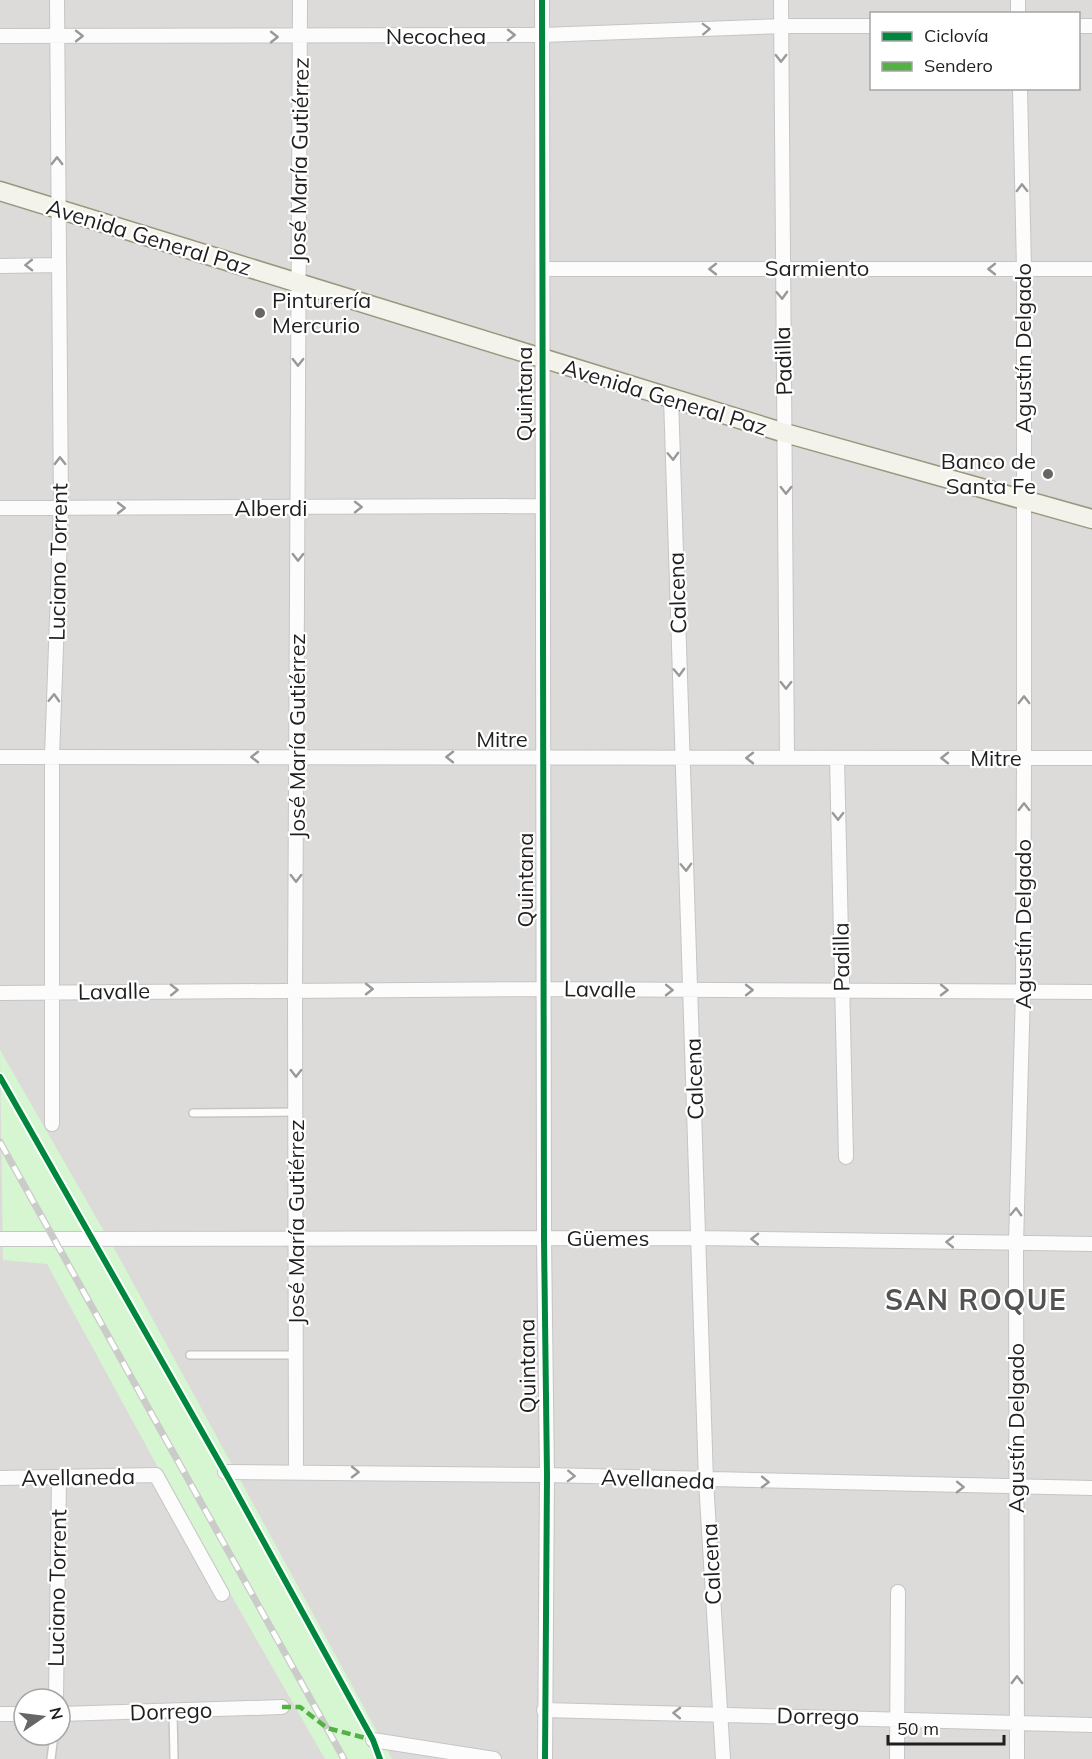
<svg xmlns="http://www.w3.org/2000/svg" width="1092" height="1759" font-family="Mulish,sans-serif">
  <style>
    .residential { fill: #dddbd9; fill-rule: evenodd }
    .park { fill: #d6f5d1 }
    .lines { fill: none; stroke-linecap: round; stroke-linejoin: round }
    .service-casing { stroke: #c6c5c4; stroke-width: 10 }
    .minor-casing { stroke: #c6c5c4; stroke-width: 16 }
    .secondary-casing { stroke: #99977e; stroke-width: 21 }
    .service { stroke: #fcfcfc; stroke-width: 7 }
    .minor { stroke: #fcfcfc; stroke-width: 14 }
    .secondary { stroke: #f4f3eb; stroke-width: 18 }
    .rail-casing { stroke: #cbcbca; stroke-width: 7 }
    .rail { stroke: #fff; stroke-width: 4.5; stroke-dasharray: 14; stroke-linecap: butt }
    .quiet { stroke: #55b145; stroke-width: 4.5; stroke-dasharray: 9 4.5; stroke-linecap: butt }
    .cycleway-casing { stroke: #fff; stroke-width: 10 }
    .cycleway { stroke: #00873e; stroke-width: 6 }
    .oneway { stroke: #999 }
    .poi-dot { fill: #676665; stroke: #fff; stroke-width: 2 }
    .labels { text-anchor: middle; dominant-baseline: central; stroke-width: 4.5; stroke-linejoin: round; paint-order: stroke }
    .street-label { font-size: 22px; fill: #1f1f1f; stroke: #fff }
    .poi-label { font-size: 22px; fill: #1f1f1f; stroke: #fff; text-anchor: start }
    .district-label { font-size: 28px; font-weight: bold; letter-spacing: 1.5px; fill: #525252; stroke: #fff }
  </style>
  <rect width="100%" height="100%" fill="#eeebe8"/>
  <path class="residential" d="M0,0h1092v1759h-1092zM872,14h206v74h-206zM24,1699h36v36h-36z"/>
  <path class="park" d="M0,1050l120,209 272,500h-67l-170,-297 -108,-198 -44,-4z"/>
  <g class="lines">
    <defs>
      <path id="service" d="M193,1113l103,-1
        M190,1355h107
        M173,1711l1,48
        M51,1759l3,-24"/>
      <path id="minor" d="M542,0l2,1239 3,236 -2,284
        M781,0l6,758
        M1018,14v-14
        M1078,26h14
        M0,36l542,-1 239,-9h91
        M0,266l58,-1
        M543,269h549
        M671,398l35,1083 17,278
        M0,508l543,-2
        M0,757l1092,1
        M837,758l9,399
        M0,993l543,-4 549,3
        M52,1124v-367l9,-249 -4,-508
        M0,1239l699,-1 393,6
        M296,1471l-1,-482 5,-989
        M225,1472l322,3 545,13
        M0,1478l156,-3 66,119
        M56,1699l3,-221
        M544,1710l548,15
        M0,1714h24
        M60,1714l222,-7
        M373,1740l121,19
        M897,1759l1,-167
        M1017,1759l-1,-515 7,-253 1,-233v-489l-4,-181"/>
      <path id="secondary" d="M0,191l785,242 307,86"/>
    </defs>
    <use href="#service" class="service-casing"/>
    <use href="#minor" class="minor-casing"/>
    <use href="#secondary" class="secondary-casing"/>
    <use href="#service" class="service"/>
    <use href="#minor" class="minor"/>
    <use href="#secondary" class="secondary"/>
    <defs>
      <path id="rail" d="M0,1142l344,617"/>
    </defs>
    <use href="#rail" class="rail-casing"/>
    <use href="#rail" class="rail"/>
    <path class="quiet" d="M282,1707h18l27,21 46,12"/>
    <defs>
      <path id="cycleway" d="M542,0l2,1239 3,236 -2,284
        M0,1077l229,402 144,261 7,19"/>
    </defs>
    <use href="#cycleway" class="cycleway-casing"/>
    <use href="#cycleway" class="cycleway"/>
  </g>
  <defs><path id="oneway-chevron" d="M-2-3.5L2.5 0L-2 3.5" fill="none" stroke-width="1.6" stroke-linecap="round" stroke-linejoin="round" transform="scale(1.5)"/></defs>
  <g class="oneway">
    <use href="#oneway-chevron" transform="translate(706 29) rotate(-2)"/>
    <use href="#oneway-chevron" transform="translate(511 35)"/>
    <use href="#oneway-chevron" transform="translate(79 36)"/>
    <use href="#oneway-chevron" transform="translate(274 37)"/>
    <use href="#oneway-chevron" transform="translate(781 58) rotate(90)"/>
    <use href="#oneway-chevron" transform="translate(57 161) rotate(-90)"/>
    <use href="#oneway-chevron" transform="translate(1022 188) rotate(-91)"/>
    <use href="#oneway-chevron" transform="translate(29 265) rotate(179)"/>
    <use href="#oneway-chevron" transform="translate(713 269) rotate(180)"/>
    <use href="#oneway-chevron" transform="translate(992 269) rotate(-180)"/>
    <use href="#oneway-chevron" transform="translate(782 295) rotate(88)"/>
    <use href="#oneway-chevron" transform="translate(298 362) rotate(90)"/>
    <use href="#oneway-chevron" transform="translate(673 456) rotate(88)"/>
    <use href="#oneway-chevron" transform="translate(60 461) rotate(-91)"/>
    <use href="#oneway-chevron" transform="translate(786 490) rotate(90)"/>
    <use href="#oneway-chevron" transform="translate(358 507)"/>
    <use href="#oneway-chevron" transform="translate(121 508)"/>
    <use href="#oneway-chevron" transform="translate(298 557) rotate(90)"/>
    <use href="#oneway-chevron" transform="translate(679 672) rotate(88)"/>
    <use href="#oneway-chevron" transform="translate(786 685) rotate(90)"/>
    <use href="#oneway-chevron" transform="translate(54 698) rotate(-88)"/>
    <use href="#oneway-chevron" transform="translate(1024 700) rotate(-90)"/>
    <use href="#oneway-chevron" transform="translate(255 757) rotate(-180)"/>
    <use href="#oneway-chevron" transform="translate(450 757) rotate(-180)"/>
    <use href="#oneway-chevron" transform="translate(750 758) rotate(-180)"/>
    <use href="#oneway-chevron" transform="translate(945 758) rotate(-180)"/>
    <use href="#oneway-chevron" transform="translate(1024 807) rotate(-90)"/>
    <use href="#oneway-chevron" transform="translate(838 816) rotate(89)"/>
    <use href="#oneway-chevron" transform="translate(686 867) rotate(88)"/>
    <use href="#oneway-chevron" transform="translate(296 878) rotate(90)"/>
    <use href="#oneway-chevron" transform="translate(369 989)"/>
    <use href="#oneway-chevron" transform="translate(174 990) rotate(-1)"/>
    <use href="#oneway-chevron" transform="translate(669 990) rotate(1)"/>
    <use href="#oneway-chevron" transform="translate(749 990)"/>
    <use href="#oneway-chevron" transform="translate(944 990) rotate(1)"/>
    <use href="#oneway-chevron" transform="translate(296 1073) rotate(90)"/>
    <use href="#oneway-chevron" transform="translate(1016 1212) rotate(-88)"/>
    <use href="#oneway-chevron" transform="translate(755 1239) rotate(-179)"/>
    <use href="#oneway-chevron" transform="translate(950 1242) rotate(-179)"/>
    <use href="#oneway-chevron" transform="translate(355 1472) rotate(1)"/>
    <use href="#oneway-chevron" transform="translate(571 1476) rotate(2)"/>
    <use href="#oneway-chevron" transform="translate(765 1482) rotate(1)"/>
    <use href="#oneway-chevron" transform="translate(960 1487) rotate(1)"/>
    <use href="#oneway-chevron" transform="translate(1017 1680) rotate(-90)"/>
    <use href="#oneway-chevron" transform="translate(677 1713) rotate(-179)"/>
  </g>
  <g class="poi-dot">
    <circle cx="260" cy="313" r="6"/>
    <circle cx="1048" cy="474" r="6"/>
  </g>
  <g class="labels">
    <g class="street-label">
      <text x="436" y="36">Necochea</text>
      <text transform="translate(299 160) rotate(-89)">José María Gutiérrez</text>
      <text transform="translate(149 237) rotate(17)">Avenida General Paz</text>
      <text x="817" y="268">Sarmiento</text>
      <text transform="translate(1023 348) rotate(-90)">Agustín Delgado</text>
      <text transform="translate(783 361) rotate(-92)">Padilla</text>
      <text transform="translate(524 394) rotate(-90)">Quintana</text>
      <text transform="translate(665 397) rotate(17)">Avenida General Paz</text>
      <text x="271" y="508">Alberdi</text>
      <text transform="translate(58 562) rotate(-89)">Luciano Torrent</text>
      <text transform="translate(677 593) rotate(-92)">Calcena</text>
      <text transform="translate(297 736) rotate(-90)">José María Gutiérrez</text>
      <text x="502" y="739">Mitre</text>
      <text x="996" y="758">Mitre</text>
      <text transform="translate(525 880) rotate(-90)">Quintana</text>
      <text transform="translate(1023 924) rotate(-90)">Agustín Delgado</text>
      <text transform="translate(841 957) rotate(-91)">Padilla</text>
      <text transform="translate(600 989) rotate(1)">Lavalle</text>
      <text transform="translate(114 991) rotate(-1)">Lavalle</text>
      <text transform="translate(694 1079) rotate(-92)">Calcena</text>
      <text transform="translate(296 1222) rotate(-90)">José María Gutiérrez</text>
      <text x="608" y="1238">Güemes</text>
      <text transform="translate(527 1366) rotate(-91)">Quintana</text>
      <text transform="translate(1016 1428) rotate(-90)">Agustín Delgado</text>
      <text transform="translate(78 1477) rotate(-1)">Avellaneda</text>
      <text transform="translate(658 1479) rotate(2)">Avellaneda</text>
      <text transform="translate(711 1564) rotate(-93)">Calcena</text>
      <text transform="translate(57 1588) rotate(-89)">Luciano Torrent</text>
      <text transform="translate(171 1711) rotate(-2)">Dorrego</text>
      <text transform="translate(818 1716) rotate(1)">Dorrego</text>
    </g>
    <g class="poi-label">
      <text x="272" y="300">Pinturería<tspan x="272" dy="25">Mercurio</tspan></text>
      <text x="1036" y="461" text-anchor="end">Banco de<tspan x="1036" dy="25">Santa Fe</tspan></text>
    </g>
    <g class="district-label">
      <text x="976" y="1299">SAN ROQUE</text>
    </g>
  </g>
  <rect x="870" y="12" width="210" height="78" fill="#ffffff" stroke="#a5a5a5" stroke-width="1.5"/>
  <rect x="882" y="32" width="30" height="9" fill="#00873e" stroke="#a5a5a5" stroke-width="1.5"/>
  <text x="924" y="42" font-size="18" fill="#1f1f1f">Ciclovía</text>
  <rect x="882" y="62" width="30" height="9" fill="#55b145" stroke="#a5a5a5" stroke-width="1.5"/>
  <text x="924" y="72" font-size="18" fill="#1f1f1f">Sendero</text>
  <g transform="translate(42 1717) rotate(76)"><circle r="28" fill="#ffffff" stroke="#a5a5a5" stroke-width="1.5"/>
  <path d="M0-4.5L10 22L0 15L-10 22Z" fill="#676665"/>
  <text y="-9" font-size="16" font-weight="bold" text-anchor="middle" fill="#1f1f1f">N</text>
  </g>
  <path d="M888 1735v9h116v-9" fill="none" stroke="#1f1f1f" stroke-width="3"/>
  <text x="897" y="1735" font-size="18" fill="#1f1f1f" stroke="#ffffff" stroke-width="4.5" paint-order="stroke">50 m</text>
</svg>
